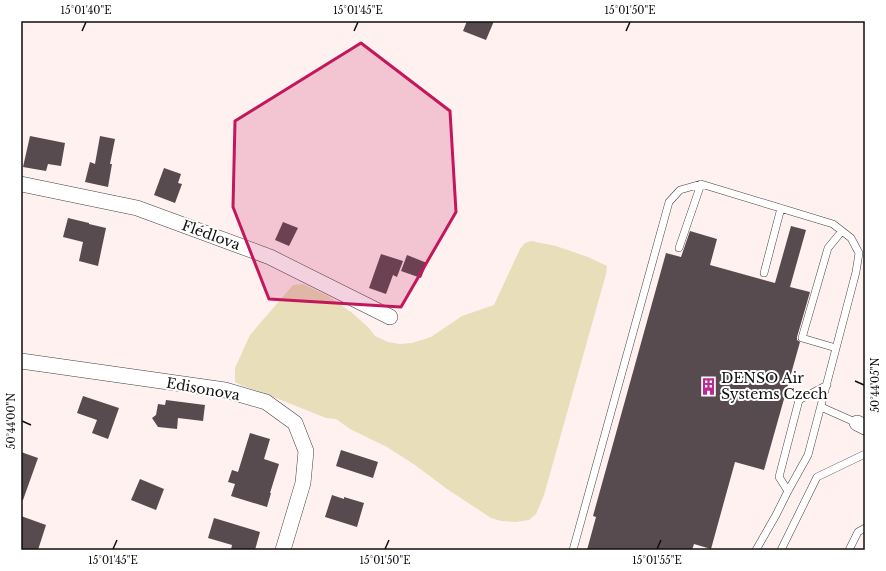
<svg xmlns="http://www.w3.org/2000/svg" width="886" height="571" font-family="'Libre Baskerville',serif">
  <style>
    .grass { fill: #e8deba }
    .building { fill: #574b4f }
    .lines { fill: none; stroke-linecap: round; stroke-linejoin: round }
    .lane-casing { stroke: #414141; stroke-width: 8 }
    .street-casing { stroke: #414141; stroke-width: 16 }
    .lane { stroke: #fff; stroke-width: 7 }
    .street { stroke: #fff; stroke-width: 15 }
    .marked { fill: #c2185b; fill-opacity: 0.2; stroke: #c2185b; stroke-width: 3; stroke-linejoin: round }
    .ticks { fill: none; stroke: #0e0e0e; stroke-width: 1.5 }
    .labels { text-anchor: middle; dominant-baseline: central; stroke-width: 4; stroke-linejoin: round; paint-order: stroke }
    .street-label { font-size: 14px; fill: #0e0e0e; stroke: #fff }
    .poi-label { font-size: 14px; fill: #0e0e0e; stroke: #fff; text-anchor: start }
    .neatline { fill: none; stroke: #0e0e0e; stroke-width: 1.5 }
    .ticks-label { font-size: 10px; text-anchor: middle; fill: #0e0e0e }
  </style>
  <rect width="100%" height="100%" fill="#fff1f0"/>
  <path class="grass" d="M531,241l25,5 32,11 19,9 -1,8 -62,221 -8,19 -7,6 -13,2 -15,-1 -10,-3 -44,-29 -32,-24 -28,-18 -37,-18 -14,-10 -10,-1 -50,-20 -33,-12 -8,-4v-14l15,-33 43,-50 10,-1 25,12 23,16 17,15 7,9 13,6 12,2 12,-1 19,-6 31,-21 32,-11 26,-56 5,-6z"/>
  <path class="building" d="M467,21h27l-8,19 -23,-9z
    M30,136l35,7 -4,23 -13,-2 -2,7 -23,-4z
    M100,136l15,3 -5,25h2l-4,23 -23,-5 5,-20 5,2z
    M164,168l17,6 -3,9 4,1 -7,19 -21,-8z
    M68,218l21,5v1l17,4 -8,38 -19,-5 4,-19 -20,-5z
    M283,222l15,6 -9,18 -14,-6z
    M791,226l15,4 -16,57 20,5 -13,45v3l3,2 -36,128 -29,-8 -24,87 -17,-5 -2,6h-105l9,-33 -3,-1 73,-263 15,4 9,-26 27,8 -7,26 65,18z
    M381,254l22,7 -6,16 -4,-2 -7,19 -17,-6z
    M407,255l20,8 -6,15 -20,-7z
    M83,396l36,12 -11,31 -16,-6 5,-13 -20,-7z
    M166,400l39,5 -2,16 -25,-3 -1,11 -19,-2 -6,-9 4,-3 2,-11 7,1z
    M250,433l20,6 -6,20 15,5 -9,29h1l-4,14 -36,-11 4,-12 -7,-2 4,-12 6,2z
    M341,450l37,12 -5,16 -37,-12z
    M21,452l17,6 -15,42h-2z
    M140,479l24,10 -8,21 -25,-10z
    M332,495l12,4v-2l20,6 -7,24 -32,-10z
    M21,516l25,9 -8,25h-17z
    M214,518l46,14 -5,18h-24l1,-5 -24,-7z"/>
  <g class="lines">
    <defs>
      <path id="lane" d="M679,248l22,-64
        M764,273l17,-65
        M836,348l-34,-10 26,-90 14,-17
        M821,407l36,16
        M788,491l-9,-14 20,-77 28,-15
        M573,550l96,-348 11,-12 21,-6 132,40 18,14 8,15 -3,19 -48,183 -20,36 -12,24 -20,35
        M781,550l36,-73 48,-23
        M849,550l9,-18 7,-4"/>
      <path id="street" d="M21,184l116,24 133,49 120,60
        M21,361l204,29 41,12 29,21 11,28 -3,32 -20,67
        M857,423l8,4"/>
    </defs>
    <use href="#lane" class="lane-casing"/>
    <use href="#street" class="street-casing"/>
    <use href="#lane" class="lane"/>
    <use href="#street" class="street"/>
  </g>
  <path class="marked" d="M361,43l89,68 6,101 -55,95 -132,-8 -36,-92 2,-86z"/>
  <path class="ticks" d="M82,31l4,-9M354,31l4,-9M626,31l4,-9M855,381l9,4M22,421l9,4M113,549l4,-9M385,549l4,-9M657,549l4,-9"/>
  <defs>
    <symbol id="building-bare" viewBox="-9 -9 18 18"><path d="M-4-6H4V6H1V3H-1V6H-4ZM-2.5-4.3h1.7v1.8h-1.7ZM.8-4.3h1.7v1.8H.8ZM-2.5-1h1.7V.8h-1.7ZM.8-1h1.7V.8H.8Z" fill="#bb2996" stroke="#fff" stroke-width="2.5" paint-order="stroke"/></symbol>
  </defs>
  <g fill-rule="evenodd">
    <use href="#building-bare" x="696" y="374" width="25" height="25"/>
  </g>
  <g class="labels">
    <g class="street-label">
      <text transform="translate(211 235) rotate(20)">Flédlova</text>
      <text transform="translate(203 389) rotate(10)">Edisonova</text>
    </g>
    <g class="poi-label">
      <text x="721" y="378">DENSO Air<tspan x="721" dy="16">Systems Czech</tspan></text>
    </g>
  </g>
  <rect width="886" height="571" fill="none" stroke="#ffffff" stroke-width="44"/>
  <rect x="22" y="22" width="842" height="527" class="neatline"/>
  <g class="ticks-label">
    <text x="86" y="14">15°01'40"E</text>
    <text x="358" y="14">15°01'45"E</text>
    <text x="630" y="14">15°01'50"E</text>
    <text transform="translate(875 385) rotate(-90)" y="4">50°44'05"N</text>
    <text transform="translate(11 421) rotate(-90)" y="4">50°44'00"N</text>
    <text x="113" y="564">15°01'45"E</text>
    <text x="385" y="564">15°01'50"E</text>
    <text x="657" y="564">15°01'55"E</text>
  </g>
</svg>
